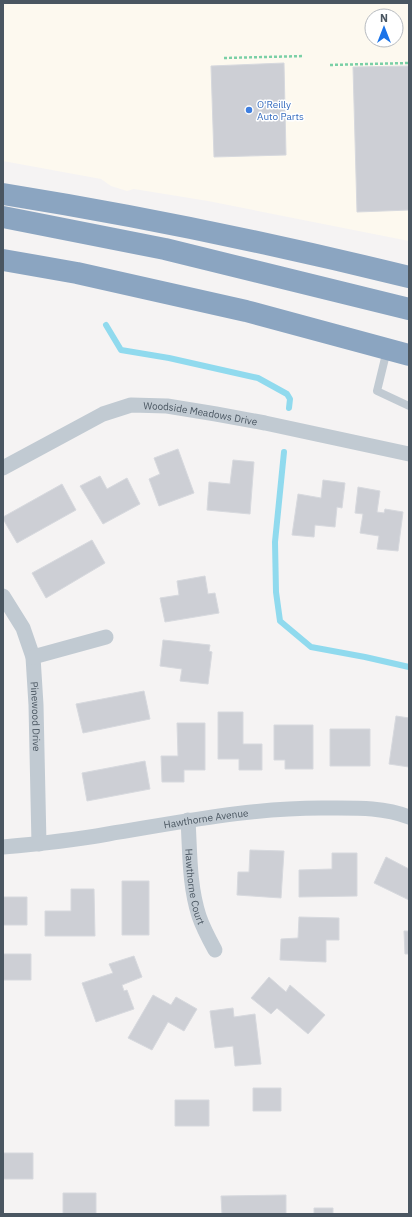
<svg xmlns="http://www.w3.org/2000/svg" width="412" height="1217" font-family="'IBM Plex Sans',sans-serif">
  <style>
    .commercial { fill: #fdf9ef; fill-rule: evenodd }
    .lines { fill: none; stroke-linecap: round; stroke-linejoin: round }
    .stream { stroke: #90daee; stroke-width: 6 }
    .building { fill: #cdcfd5; stroke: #d7d9de }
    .path { stroke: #7ad0a6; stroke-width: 2.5; stroke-dasharray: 3 2; stroke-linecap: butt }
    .lane { stroke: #c1cad2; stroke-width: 8 }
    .street { stroke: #c1cad2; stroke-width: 15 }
    .highway { stroke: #8ba5c1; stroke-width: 22 }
    .shop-dot { fill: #3f7fe0; stroke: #fff; stroke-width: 1.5 }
    .labels { text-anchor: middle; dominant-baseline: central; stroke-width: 3; stroke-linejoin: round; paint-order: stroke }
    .shop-label { font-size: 10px; fill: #366cbe; stroke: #fff; text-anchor: start }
    .street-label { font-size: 10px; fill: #4a5661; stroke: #fff }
  </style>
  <rect width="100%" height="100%" fill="#f5f3f3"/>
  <path class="commercial" d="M3,3h406v238l-201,-40 -74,-12 -7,2 -16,-5 -10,-7 -98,-18zM372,16h24v24h-24z"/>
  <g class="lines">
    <path class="stream" d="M106,325l15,25 48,8 89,20 29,16 3,5 -1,9
      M284,452l-9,90 1,50 4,29 31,26 54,10 44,10"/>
  </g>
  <path class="building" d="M284,63l2,92 -72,2 -3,-91z
    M409,66v144l-52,2 -4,-145z
    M178,449l16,44 -35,13 -10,-27 11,-5 -6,-16z
    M233,460l21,2 -4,52 -43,-4 2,-28 21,2z
    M100,476l7,13 20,-11 13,26 -37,20 -23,-38z
    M323,480l22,3 -3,25 -5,-1 -2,20 -20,-2 -1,12 -22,-2 6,-41 23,4z
    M62,484l14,26 -59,33 -14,-24v-2z
    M358,487l22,4 -3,21 7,1 1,-4 18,3 -5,39 -21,-2 2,-13 -19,-3 3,-19 -8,-1z
    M92,540l13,23 -59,35 -14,-25z
    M205,576l3,18 7,-1 4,20 -54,9 -5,-24 19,-3 -2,-14z
    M163,640l47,5 -1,6 3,1 -4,32 -28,-3 2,-12 -22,-3z
    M144,691l6,28 -67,14 -7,-29z
    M218,712h25v32h19v26h-23v-11h-21z
    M396,716l13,2v49l-20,-3z
    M177,723h28v47h-21v12h-22l-1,-26h17z
    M274,725h39v44h-28v-9h-11z
    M330,729h40v37h-40z
    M145,761l5,28 -63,12 -5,-28z
    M250,850l34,1 -3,47 -44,-3 1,-23h11z
    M332,853h25v43l-58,1v-27l33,-1z
    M386,857l23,12v31l-35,-17z
    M122,881h27v54h-27z
    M71,889h23l1,47h-50v-25h26z
    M3,897h24v28h-24z
    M299,917l40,1v22h-13v22l-46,-2 1,-21 17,-1z
    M404,931h5v23h-4z
    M3,954h28v26h-28z
    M134,956l8,21 -20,8 2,6 3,-1 7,19 -38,13 -14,-39 31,-10 -4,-9z
    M269,977l17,15 4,-7 35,30 -17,19 -31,-26 -6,6 -20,-16z
    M153,995l18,10 5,-8 21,12 -13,22 -16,-9 -16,28 -24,-12z
    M233,1008l1,9 21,-3 6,50 -26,2 -2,-20 -18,2 -5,-37z
    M253,1088h28v23h-28z
    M175,1100h34v26h-34z
    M3,1153h30v26h-30z
    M63,1193h33v21h-33z
    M286,1195v19h-64l-1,-18z
    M314,1208h19v6h-19z"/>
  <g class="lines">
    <path class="path" d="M224,58l80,-2
      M330,65l79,-2"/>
    <path class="lane" d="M387,350l-10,41 32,15"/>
    <g class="street">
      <path id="s1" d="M3,468l100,-54 28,-9 36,1 49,8 49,9 144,31"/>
      <path id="s2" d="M3,596l20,32 10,29 3,48 3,139"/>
      <path d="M33,657l73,-20"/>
      <path id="s3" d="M188,820c2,32 1,65 11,96 4,12 10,23 16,34"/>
      <path id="s4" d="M3,847c35,-3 71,-7 105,-13 74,-12 146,-27 220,-26 27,0 55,-1 81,9"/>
    </g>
    <path class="highway" d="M3,194c137,22 272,50 406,83
      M3,217l162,32 244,60
      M3,260l74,13 169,38 163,44"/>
  </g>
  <circle class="shop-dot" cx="249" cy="110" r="4"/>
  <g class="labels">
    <g class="shop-label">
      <text x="257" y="104">O'Reilly<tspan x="257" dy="12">Auto Parts</tspan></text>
    </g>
    <g class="street-label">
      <text stroke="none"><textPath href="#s1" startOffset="213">Woodside Meadows Drive</textPath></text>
      <text stroke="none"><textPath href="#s2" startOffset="128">Pinewood Drive</textPath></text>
      <text stroke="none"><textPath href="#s4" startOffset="205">Hawthorne Avenue</textPath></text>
      <text stroke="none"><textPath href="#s3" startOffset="67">Hawthorne Court</textPath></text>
    </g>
  </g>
  <rect width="412" height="1217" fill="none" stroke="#4a5661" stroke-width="8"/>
  <g transform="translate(384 28)"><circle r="19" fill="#ffffff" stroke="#b7bbc0"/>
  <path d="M0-3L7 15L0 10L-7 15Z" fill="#1a73e8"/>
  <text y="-6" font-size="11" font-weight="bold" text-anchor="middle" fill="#4a5661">N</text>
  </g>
</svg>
